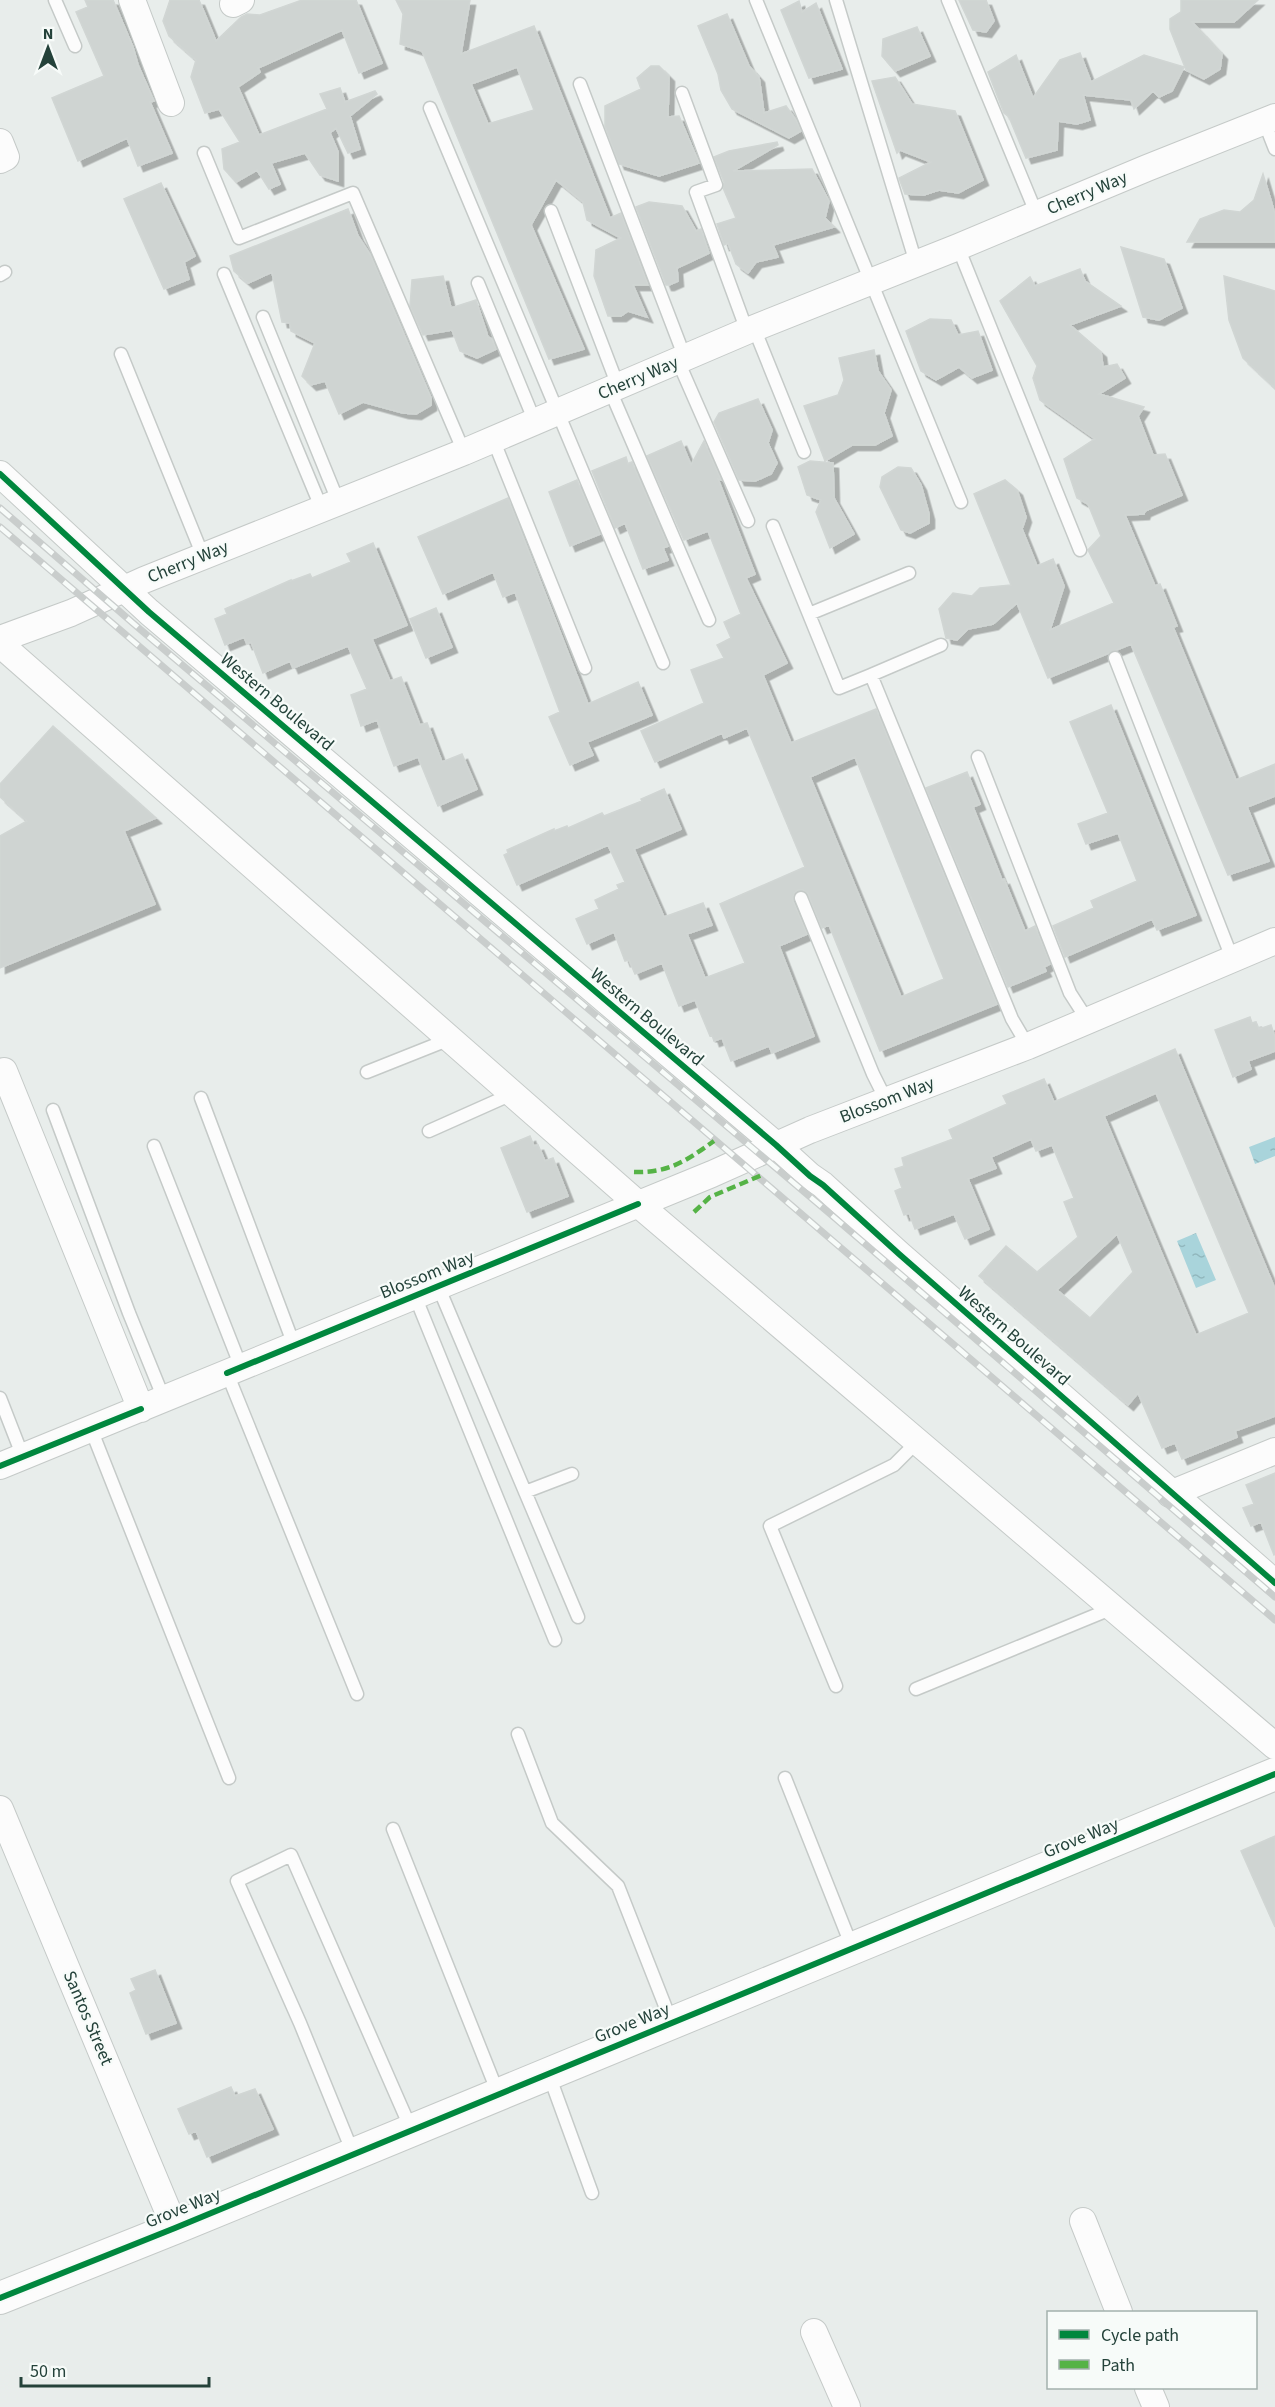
<svg xmlns="http://www.w3.org/2000/svg" width="1275" height="2407" font-family="'Source Sans 3',sans-serif">
  <style>
    .water { fill: url(#water-ripples) }
    .building { fill: #cfd4d2; stroke: #d1d6d4; stroke-width: 1.5; fill-rule: evenodd; filter: url(#shadow) }
    .lines { fill: none; stroke-linecap: round; stroke-linejoin: round }
    .service-casing { stroke: #c5cac8; stroke-width: 15 }
    .minor-casing { stroke: #c5cac8; stroke-width: 28 }
    .tertiary-casing { stroke: #c5cac8; stroke-width: 34 }
    .service { stroke: #fcfcfc; stroke-width: 12 }
    .minor { stroke: #fcfcfc; stroke-width: 26 }
    .tertiary { stroke: #fcfcfc; stroke-width: 32 }
    .rail-casing { stroke: #c9cdcc; stroke-width: 7 }
    .rail { stroke: #f7fbf9; stroke-width: 4.5; stroke-dasharray: 14; stroke-linecap: butt }
    .quiet { stroke: #55b346; stroke-width: 4.5; stroke-dasharray: 9 4.5; stroke-linecap: butt }
    .cycleway-casing { stroke: #f7fbf9; stroke-width: 10 }
    .cycleway { stroke: #00873e; stroke-width: 6 }
    .labels { text-anchor: middle; dominant-baseline: central; stroke-width: 4.5; stroke-linejoin: round; paint-order: stroke }
    .street-label { font-size: 18px; fill: #24423a; stroke: #f7fbf9 }
  </style>
  <defs>
    <pattern id="water-ripples" width="26" height="14" patternUnits="userSpaceOnUse" patternTransform="scale(1.5)"><rect width="26" height="14" fill="#a9d4db"/><path d="M2 4q2-2 4 0t4 0M15 11q2-2 4 0t4 0" fill="none" stroke="#91b7bd"/></pattern>
    <filter id="shadow"><feDropShadow dx="5.5" dy="5.5" stdDeviation="0" flood-color="#0004"/></filter>
  </defs>
  <rect width="100%" height="100%" fill="#e8edeb"/>
  <path class="water" d="M1275,1137v19l-20,8 -6,-17z
    M1196,1233l20,47 -20,8 -19,-47z"/>
  <path class="building" d="M85,0h28l20,47 5,18 16,36 -4,1 22,51 -34,13 -11,-28 -49,23 -26,-63 52,-22 -28,-64 12,-5z
    M170,0h29l17,41 25,-24 6,-3 13,1 42,-15h54l26,63 -23,10 -17,-43 -84,38 2,4 -22,15 21,48 68,-26 -7,-15 20,-6 5,14 30,-11 2,3 -27,22 10,33 -12,4 -12,-25 -6,5 8,19v29l-18,-6 -15,-22 -34,10 9,21 -11,5 -12,-19 -21,12 -12,-13 -2,-20 18,-7 -21,-33 -14,4 -14,-36 5,-17 -27,-24 -6,-15z
    M396,0h74l-9,54 73,-28 76,192 11,-5 27,72h-15l14,32 -19,-6 -7,5h-13l-14,-40 2,-26 25,-12 -34,-18 -4,-18 -27,-22 -25,45 53,124 -35,10 -127,-308 -22,-7 3,-30zM517,67l17,43 -46,14 -17,-40z
    M959,0h27l8,21 -8,11 -13,-2z
    M1181,0h77l-24,22h-42l30,32 -2,15 -16,10 -18,-9 -16,-41v-10l11,-7z
    M799,1l3,11 14,-9 26,66 -33,9 -28,-68z
    M727,14l22,52 10,11 5,36 22,-7 10,14 5,11 -12,7 -57,-29 -11,-19 -3,-16 -20,-48z
    M917,27l13,29 -35,15 -13,-15 1,-17z
    M1080,53l11,29 53,-27 40,12 -12,24 -13,6 -6,-6 -19,18 -3,-9 -48,-5 7,25 -13,4 -19,-3 -1,29 -31,8 -17,-41 -5,-4 -16,-41 28,-17 17,43 27,-38z
    M651,66h8l10,10 -1,41 11,-1 20,47 -40,13 -40,-12 -14,-38v-20l36,-17 -4,-11z
    M895,77l17,27 43,7 28,69 -25,13 -19,-3 -15,5 -19,-1 -6,-16 32,-16 -31,-12 -3,3 -25,-72z
    M777,142l1,3 -45,26 79,-2 17,32 -4,17 9,9 -61,18 5,12 -22,5 -8,11 -12,-9 -8,-21 -4,2 -7,-21 19,-6 -13,-30 1,-6 -10,-25 15,-6z
    M1263,174l12,40v28h-88l13,-23 24,-9 16,2 14,-12z
    M161,183l34,73 -11,6 5,17 -25,10 -40,-90z
    M649,202l33,4 14,25 5,-2 8,24 -32,15 1,13 -9,4h-3l-30,-78z
    M348,209l10,27 12,18 61,144v7l-15,9 -13,-1 -40,-11 -24,12 -14,-33 -14,4 -9,-9 13,-33 -24,-12 -1,-8 -8,-1 -10,-50 -24,11 -14,-12 -4,-15z
    M1121,247l43,12 18,49 -23,12 -16,-3z
    M1080,269l5,12 36,25 -51,19 31,27 2,15 14,-3 8,14 -26,16 45,13 -6,9 15,39 12,-1 17,41 -37,16 -1,3 -19,1 30,71 5,-2 17,42 -4,1 63,153 39,-16v32l-28,11 22,54 -41,14 -97,-231 -83,34 -31,-75 -24,21 -25,5 -11,11 -11,-2 -7,-29 14,-16 19,3 8,-8 31,-3 -37,-91 31,-14 12,10 9,27 -4,12 15,37 16,-7 11,27 -14,44 64,-27 -26,-53 13,-14 -13,-32 -11,-6 -13,-39 31,-20 -55,-39 -7,-22 4,-12 -37,-65 30,-24 5,9z
    M443,276l8,32 25,-8 12,37 4,2 4,10 -19,9 -17,-7 -8,-21 -29,5 -13,-29 2,-26z
    M1224,276l51,15v97l-32,-30 -14,-38z
    M930,319l21,1 7,15 20,-4 14,39 -20,8 -13,-11 -23,13 -15,-9 -15,-40z
    M874,350l4,21 13,19 -7,23 8,23 -17,9h-23l-27,16 -21,-55 34,-11 6,-15 -5,-22z
    M758,399l14,31 -4,13 9,20 -6,11 -16,7 -16,-1 -25,-58 5,-9z
    M681,441l10,24 13,-24 17,39 -3,-1 37,95 -9,4 41,85 -24,12 28,68 85,-34 121,295 -117,47 -51,-126 -7,3 -14,-34 -5,-4h-5l-4,3 -1,8 14,33 -28,12 35,90 -42,17 -3,-7 -38,15 -9,-23 -8,3 -2,-6 -2,1 -15,-36 -16,6 -17,-43 -27,11 -6,-14 -4,1 -11,-29 -27,12 -11,-25 23,-10 -4,-9 24,-11 -2,-4 8,-3 -17,-37 -91,40 -13,-30 4,-2 -1,-3 47,-21v2l13,-5 1,2 34,-15 2,3 38,-15 -1,-2 23,-10 17,40 -47,20 30,68 39,-14 9,22 -25,9 18,44 40,-15 -25,-59 85,-37 -58,-139 -23,10 -2,-5 -67,29 -14,-31 63,-28 -13,-33 33,-12 -7,-13 14,-7 -7,-16 17,-8 -33,-83 -24,9 -37,-84zM855,757l89,222 -43,18 -91,-220z
    M626,457l2,7 4,-2 36,84 -5,2 5,12 -25,9 -18,-46 -10,5 -23,-57z
    M810,461l23,2 1,35 20,36 -24,14 -14,-36 5,-12 -14,-5 -9,-28z
    M898,467l13,1 10,17 8,29v9l-19,10 -9,-3 -21,-43 2,-10z
    M577,480l23,54 -30,12 -21,-54z
    M508,498l80,206 50,-22 14,33 -65,27 6,13 -23,10 -21,-48 11,-5 -45,-120 -12,5 -10,-25 -50,22 -25,-57z
    M373,543l34,82 -35,14 18,42 11,-4 19,48 7,-2 15,39 20,-8 15,35 -39,17 -20,-49 -24,9 -17,-46 -16,6 -10,-31 16,-6 -19,-43 -55,22 -3,-7 -27,12 -12,-31 -4,2 -3,-7 -19,8 -10,-26 12,-5 -2,-5 66,-29v1l19,-7 2,4 39,-16 -4,-8z
    M436,608l16,39 -26,11 -16,-39z
    M1111,705l85,210 -39,15 -5,-11 -87,38 -12,-31 41,-18 -3,-7 46,-20 -19,-48 -32,11 -8,-20 30,-11 -38,-91z
    M53,726l103,92 -32,13 31,73 -155,64v-132l27,-15 -27,-24v-13z
    M967,772l13,32 -7,3 29,73 2,-1 21,52 10,-5 15,38 -6,3 2,4 -38,16 -82,-199z
    M1250,1017l2,6 4,-1 3,7 12,-4 4,12v14l-27,10 3,8 -18,8 -18,-47z
    M1175,1049l100,240v127l-40,15 2,6 -55,22 -7,-16 -13,5 -24,-55 -10,12 -149,-129 27,-30 31,26 41,-35 -14,-35 10,-4 -22,-53 -16,6 -5,-12 -40,18 5,11 -28,11 21,50 -24,10 -11,-25 -39,15 -6,-16 -5,2 -9,-24 7,-3 -7,-19 9,-3 -2,-8 51,-19 -4,-9 58,-26 -4,-8 41,-17 10,23zM1156,1093l93,220 -53,22 -92,-219zM1117,1234l16,38 -43,46 -33,-28z
    M530,1136l4,10 4,-1 7,16 8,-3 15,38 -41,16 -26,-64z
    M1275,1473v81l-1,1 -13,-33 -10,4 -8,-18 11,-4 -8,-19z
    M1275,1836v91l-34,-76z
    M155,1970l21,53 -30,11 -16,-41 6,-3 -5,-11z
    M231,2087l4,9 20,-7 18,40 -66,28 -11,-26 -7,3 -11,-25z"/>
  <g class="lines">
    <defs>
      <path id="service" d="M55,0l20,46
        M756,0l205,502
        M836,0l80,263
        M948,0l89,215
        M580,84l105,274
        M682,93l34,92 -20,7 51,139
        M430,108l233,555
        M1264,121l11,28
        M204,153l35,85 114,-45 111,259
        M551,211l67,175
        M958,247l122,303
        M224,274l97,233
        M0,275l5,-3
        M478,283l57,139
        M263,317l75,184
        M754,328l50,124
        M121,354l82,202
        M678,361l70,160
        M610,390l99,230
        M493,439l92,229
        M773,526l66,162 32,-13
        M809,614l100,-41
        M941,645l-70,30 141,344 16,27
        M1115,658l117,300
        M978,757l92,236 18,28
        M801,898l72,176 13,26
        M367,1072l83,-33
        M201,1098l93,247
        M53,1110l76,203 35,86
        M429,1131l83,-37
        M154,1146l87,221
        M438,1286l140,331
        M415,1296l140,344
        M227,1373l130,321
        M0,1398l23,59
        M91,1429l138,349
        M525,1492l47,-18
        M836,1686l-66,-160 124,-61 23,-23
        M916,1689l197,-81
        M518,1734l34,89 66,63 53,135
        M785,1778l67,169
        M393,1829l105,264
        M549,2075l43,118
        M353,2153l-53,-130 -63,-142 54,-26 120,274"/>
      <path id="minor" d="M132,0l39,103
        M233,4l8,-4
        M0,142l6,15 -6,3
        M0,474l149,138 627,533 34,31 13,9 76,69 376,329
        M0,639l71,-26 73,-33 320,-128 283,-121 211,-84 189,-79 128,-51
        M0,644l638,560 637,542
        M4,1071l137,338
        M0,1466l712,-292 98,-44 218,-84 247,-105
        M1170,1494l105,-43
        M0,1809l175,419
        M1083,2221l36,91
        M814,2332l33,75
        M1148,2388l8,19"/>
      <path id="tertiary" d="M0,2298l175,-70 1100,-454"/>
    </defs>
    <use href="#service" class="service-casing"/>
    <use href="#minor" class="minor-casing"/>
    <use href="#tertiary" class="tertiary-casing"/>
    <use href="#service" class="service"/>
    <use href="#minor" class="minor"/>
    <use href="#tertiary" class="tertiary"/>
    <defs>
      <path id="rail" d="M0,508l141,122 687,582 447,385
        M0,527l1275,1093"/>
    </defs>
    <use href="#rail" class="rail-casing"/>
    <use href="#rail" class="rail"/>
    <path class="quiet" d="M634,1172c35,1 52,-11 80,-31
      M694,1212l16,-15 52,-22"/>
    <defs>
      <path id="cycleway" d="M0,474l149,138 627,533 34,31 13,9 76,69 376,329
        M227,1373l411,-169
        M0,1466l141,-57
        M0,2298l175,-70 1100,-454"/>
    </defs>
    <use href="#cycleway" class="cycleway-casing"/>
    <use href="#cycleway" class="cycleway"/>
  </g>
  <g class="labels">
    <g class="street-label">
      <text transform="translate(1087 193) rotate(-23)">Cherry Way</text>
      <text transform="translate(638 378) rotate(-23)">Cherry Way</text>
      <text transform="translate(188 562) rotate(-22)">Cherry Way</text>
      <text transform="translate(277 702) rotate(40)">Western Boulevard</text>
      <text transform="translate(647 1017) rotate(40)">Western Boulevard</text>
      <text transform="translate(887 1100) rotate(-21)">Blossom Way</text>
      <text transform="translate(427 1275) rotate(-22)">Blossom Way</text>
      <text transform="translate(1014 1336) rotate(41)">Western Boulevard</text>
      <text transform="translate(1081 1838) rotate(-22)">Grove Way</text>
      <text transform="translate(88 2018) rotate(67)">Santos Street</text>
      <text transform="translate(632 2023) rotate(-22)">Grove Way</text>
      <text transform="translate(183 2208) rotate(-22)">Grove Way</text>
    </g>
  </g>
  <rect x="1047" y="2311" width="210" height="78" fill="#f7fbf9" stroke="#a3b1ad" stroke-width="1.5"/>
  <rect x="1059" y="2330" width="30" height="9" fill="#00873e" stroke="#a3b1ad" stroke-width="1.5"/>
  <text x="1101" y="2341" font-size="18" fill="#24423a">Cycle path</text>
  <rect x="1059" y="2360" width="30" height="9" fill="#55b346" stroke="#a3b1ad" stroke-width="1.5"/>
  <text x="1101" y="2371" font-size="18" fill="#24423a">Path</text>
  <g transform="translate(48 48)" stroke="#f7fbf9" stroke-width="4.5" paint-order="stroke">
  <path d="M0-4.5L10 22L0 15L-10 22Z" fill="#24423a"/>
  <text y="-9" font-size="16" font-weight="bold" text-anchor="middle" fill="#24423a">N</text>
  </g>
  <path d="M21 2377v9h188v-9" fill="none" stroke="#24423a" stroke-width="3"/>
  <text x="30" y="2377" font-size="18" fill="#24423a" stroke="#f7fbf9" stroke-width="4.5" paint-order="stroke">50 m</text>
</svg>
